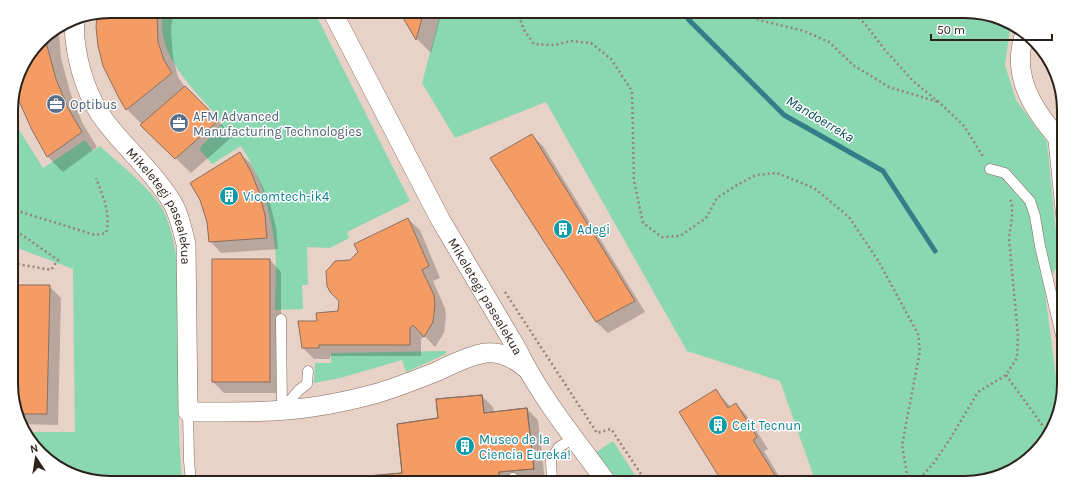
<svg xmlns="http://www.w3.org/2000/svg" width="1075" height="494" font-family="Karla,sans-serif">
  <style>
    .industrial { fill: #e8d1c6 }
    .green { fill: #89d8b1 }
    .shadow { fill: #0003 }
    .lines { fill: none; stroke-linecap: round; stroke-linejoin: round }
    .stream { stroke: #327e89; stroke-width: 5 }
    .building { fill: #f59c65; stroke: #896f60 }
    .lane-casing { stroke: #83695a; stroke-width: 11 }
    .street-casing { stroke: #83695a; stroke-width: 20 }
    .path { stroke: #978377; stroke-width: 2.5; stroke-dasharray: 2 3; stroke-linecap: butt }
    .lane { stroke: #fff; stroke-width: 10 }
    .street { stroke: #fff; stroke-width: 19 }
    .labels { text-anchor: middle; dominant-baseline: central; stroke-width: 3; stroke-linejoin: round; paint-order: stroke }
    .service-label { font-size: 13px; fill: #4e5e75; stroke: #fff; text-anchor: start }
    .culture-label { font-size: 13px; fill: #0d838f; stroke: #fff; text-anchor: start }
    .street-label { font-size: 13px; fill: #2c221c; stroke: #fff }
    .water-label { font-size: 14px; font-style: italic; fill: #084b55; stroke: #fff }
    .rim { fill: none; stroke: #2c221c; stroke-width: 2 }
  </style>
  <rect width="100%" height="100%" fill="#f7dac9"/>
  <path class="industrial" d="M110,11h331l-19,72 33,55 91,-37 141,250 93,29 36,103h-634l-3,-48 -153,-3 -14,-34 -1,-295 10,-37 23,-30 28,-18z
    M1013,26l31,24 19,47 1,288 -2,12 -4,-5 -13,-100 14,-31 -12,-119 -31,-42 -11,-35 5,-35z"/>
  <path class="green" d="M163,11h151l96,190 -63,31 2,6 -19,10 -23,-1 1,38h-6l1,24 -28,1c0,-21 2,-42 0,-62 -4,-36 -14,-72 -34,-102l-29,18 -13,-15 24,-26c-26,-32 -69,-66 -60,-112z
    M441,11h524l38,8 10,7 -3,4 -5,35 11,35 31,42 12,119 -14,31 13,100 4,5 -6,25 -36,44 -48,17h-156l-36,-102 -93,-30 -141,-249 -91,36 -33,-55z
    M11,113l5,12 27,43 42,-28 8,11 7,-5c18,17 52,43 63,64 8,16 11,33 14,51l2,174 3,48h-72l-38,-8 -40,-30 -6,-13h49l-2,-163 -61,-23z
    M446,351v3l-40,18 -4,-12 -62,18 -26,5 1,-20h16v-10z
    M613,441l27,42h-21l-24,-30z"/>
  <path class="shadow" d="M110,11h64l-3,17 2,30 5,19 7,10 48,49 -42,37 -34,-33 -30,-31 -30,-82 1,-14z
    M400,11h42l-11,42 -14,-14z
    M55,29l4,5 2,24 10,37 12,29 14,23 -34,25 -15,-15 -15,-27 -12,-64 23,-30z
    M532,135l11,11 102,166 -37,21 -12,-11z
    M240,153l11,11 11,21 8,19 6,23 2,22 -57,4 -11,-12z
    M408,219l12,11 20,48 -7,3 12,27 1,9 -2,16 -9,14 -10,-11 -4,3v17h-91v3h-16l-11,-11 15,-26 21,-10 11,-52z
    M270,260l11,12v121h-57l-11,-11z
    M12,286h37l12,12 -3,127 -35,-1 -11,-27z
    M715,390l16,17 5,-3 11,12 21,33 -4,2 19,32h-59z
    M482,396l11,11 1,6 33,-4 11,11 7,60 -35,3h-210l103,-9 36,-55z"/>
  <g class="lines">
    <path class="stream" d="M684,11l5,9 95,95 99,56 52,80"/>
  </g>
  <path class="building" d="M110,11h47l1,31 6,18 8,13 -46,37 -7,-12 -16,-32 -5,-20 -2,-19 1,-13z
    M399,11h25l-8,29z
    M46,35v7l10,37 12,29 14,24 -35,25 -15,-27 -13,-29 -4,-13 6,-22z
    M185,86l34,34 -44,39 -35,-34z
    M532,134l103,167 -39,21 -106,-164z
    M240,152l11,20 8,20 6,23 2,23 -58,4 -2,-20 -7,-22 -10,-17z
    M408,218l21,48 -7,4 12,25 1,10 -2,17 -9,15 -11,-12 -3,3v17h-91v3h-17l-4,-27h19l-1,-8 22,-2 1,-10 -9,-9 -3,-6 -1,-15 5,-5 4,-5 15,-1 8,-8 -4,-8z
    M212,259h58v123h-58z
    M12,285h38l-3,129h-28l-7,-17z
    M716,389l12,19 8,-5 21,34 -4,3 27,43h-57l-44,-71z
    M482,395l2,18 43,-5 7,61 -35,3 1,11h-213l115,-10 -5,-49 41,-6 -2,-19z
    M482,395l2,18 43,-5 7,61 -35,3 1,11h-213l115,-10 -5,-49 41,-6 -2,-19z"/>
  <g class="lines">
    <defs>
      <path id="lane" d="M1053,136l11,107
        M990,169l15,4 25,28 5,15 5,30 24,102
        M281,319l1,91
        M282,410l17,-20 8,-6 1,-13
        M188,412l1,49 2,22
        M513,478l5,5
        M552,483l-1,-24 8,-12 15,-9"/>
      <g id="street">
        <path id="s1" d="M332,11l108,208 77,130c23,48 59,91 90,134"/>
        <path id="s2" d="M75,18c0,7 -1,14 0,21 3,28 13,60 30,82 20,27 47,49 65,78 9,13 12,30 16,45l2,168c41,0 84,1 124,-5 22,-3 44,-8 66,-14 20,-6 40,-14 60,-22 14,-7 33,-16 48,-18 16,-2 29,6 41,16"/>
        <path d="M1025,35c-3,5 -3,10 -4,15 -5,37 19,68 42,94"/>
      </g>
    </defs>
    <use href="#lane" class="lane-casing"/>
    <use href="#street" class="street-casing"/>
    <path class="path" d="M517,11l7,19 10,14 20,1 17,-4 20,2 20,16 21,32 2,90 9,42 19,14 18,-1 26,-18 11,-20 20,-13 19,-10 21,-2 37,15 35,29 30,45 39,72 2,17 -18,94 5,29 9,8 17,-18 17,-25 28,-47 28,-17 11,-17 1,-23 -9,-96 3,-23v-12l-2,-5
      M744,11l15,9 45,11 25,11 24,23 36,22 49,15
      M851,11l14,13 20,26 28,31 27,22 24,23 20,32
      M11,209l84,26 11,-2c5,-19 -3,-37 -10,-55
      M12,228l46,32 -7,10 -39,-7
      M505,292l92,141 14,-4 36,54
      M1006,375l42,58"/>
    <use href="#lane" class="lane"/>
    <use href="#street" class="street"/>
  </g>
  <defs>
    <symbol id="office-disc" viewBox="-11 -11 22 22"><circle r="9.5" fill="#5c6f8a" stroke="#fff"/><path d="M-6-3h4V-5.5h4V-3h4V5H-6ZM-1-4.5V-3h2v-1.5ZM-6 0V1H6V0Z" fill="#fff"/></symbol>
    <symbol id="building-disc" viewBox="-11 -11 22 22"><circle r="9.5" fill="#0f9aa8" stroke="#fff"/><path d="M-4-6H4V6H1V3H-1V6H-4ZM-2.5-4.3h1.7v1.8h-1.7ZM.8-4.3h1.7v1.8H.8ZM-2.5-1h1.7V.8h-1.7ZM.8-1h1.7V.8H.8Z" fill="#fff"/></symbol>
  </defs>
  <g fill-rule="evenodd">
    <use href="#office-disc" x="45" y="93" width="22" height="22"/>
    <use href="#office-disc" x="168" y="112" width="22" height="22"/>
    <use href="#building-disc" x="218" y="185" width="22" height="22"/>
    <use href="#building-disc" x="552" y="218" width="22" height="22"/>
    <use href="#building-disc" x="707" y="414" width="22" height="22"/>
    <use href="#building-disc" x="454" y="435" width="22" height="22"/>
  </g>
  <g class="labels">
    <g class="service-label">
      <text x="70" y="104">Optibus</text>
      <text x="193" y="116">AFM Advanced<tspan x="193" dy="15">Manufacturing Technologies</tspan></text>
    </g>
    <g class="culture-label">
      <text x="243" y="196">Vicomtech-ik4</text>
      <text x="577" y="229">Adegi</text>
      <text x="732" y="425">Ceit Tecnun</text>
      <text x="479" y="439">Museo de la<tspan x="479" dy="15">Ciencia Eureka!</tspan></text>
    </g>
    <g class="street-label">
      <text stroke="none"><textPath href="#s2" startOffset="213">Mikeletegi pasealekua</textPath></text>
      <text stroke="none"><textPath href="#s1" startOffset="324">Mikeletegi pasealekua</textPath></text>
    </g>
    <g class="water-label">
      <text transform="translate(820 119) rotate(31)">Mandoerreka</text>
    </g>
  </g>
  <path d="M0 0H1075V494H0ZM110 18H965A92 92 0 0 1 1057 110V384A92 92 0 0 1 965 476H110A92 92 0 0 1 18 384V110A92 92 0 0 1 110 18Z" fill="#fff" fill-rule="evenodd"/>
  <path class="rim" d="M110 18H965A92 92 0 0 1 1057 110V384A92 92 0 0 1 965 476H110A92 92 0 0 1 18 384V110A92 92 0 0 1 110 18Z"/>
  <g transform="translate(36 458) rotate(348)" stroke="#ffffff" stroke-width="3" paint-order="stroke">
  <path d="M0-3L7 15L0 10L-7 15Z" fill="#2c221c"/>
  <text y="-6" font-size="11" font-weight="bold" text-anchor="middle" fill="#2c221c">N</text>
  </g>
  <path d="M931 34v6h121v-6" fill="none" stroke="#2c221c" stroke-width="2"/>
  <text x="937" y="34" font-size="12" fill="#2c221c" stroke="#ffffff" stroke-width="3" paint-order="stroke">50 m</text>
</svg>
